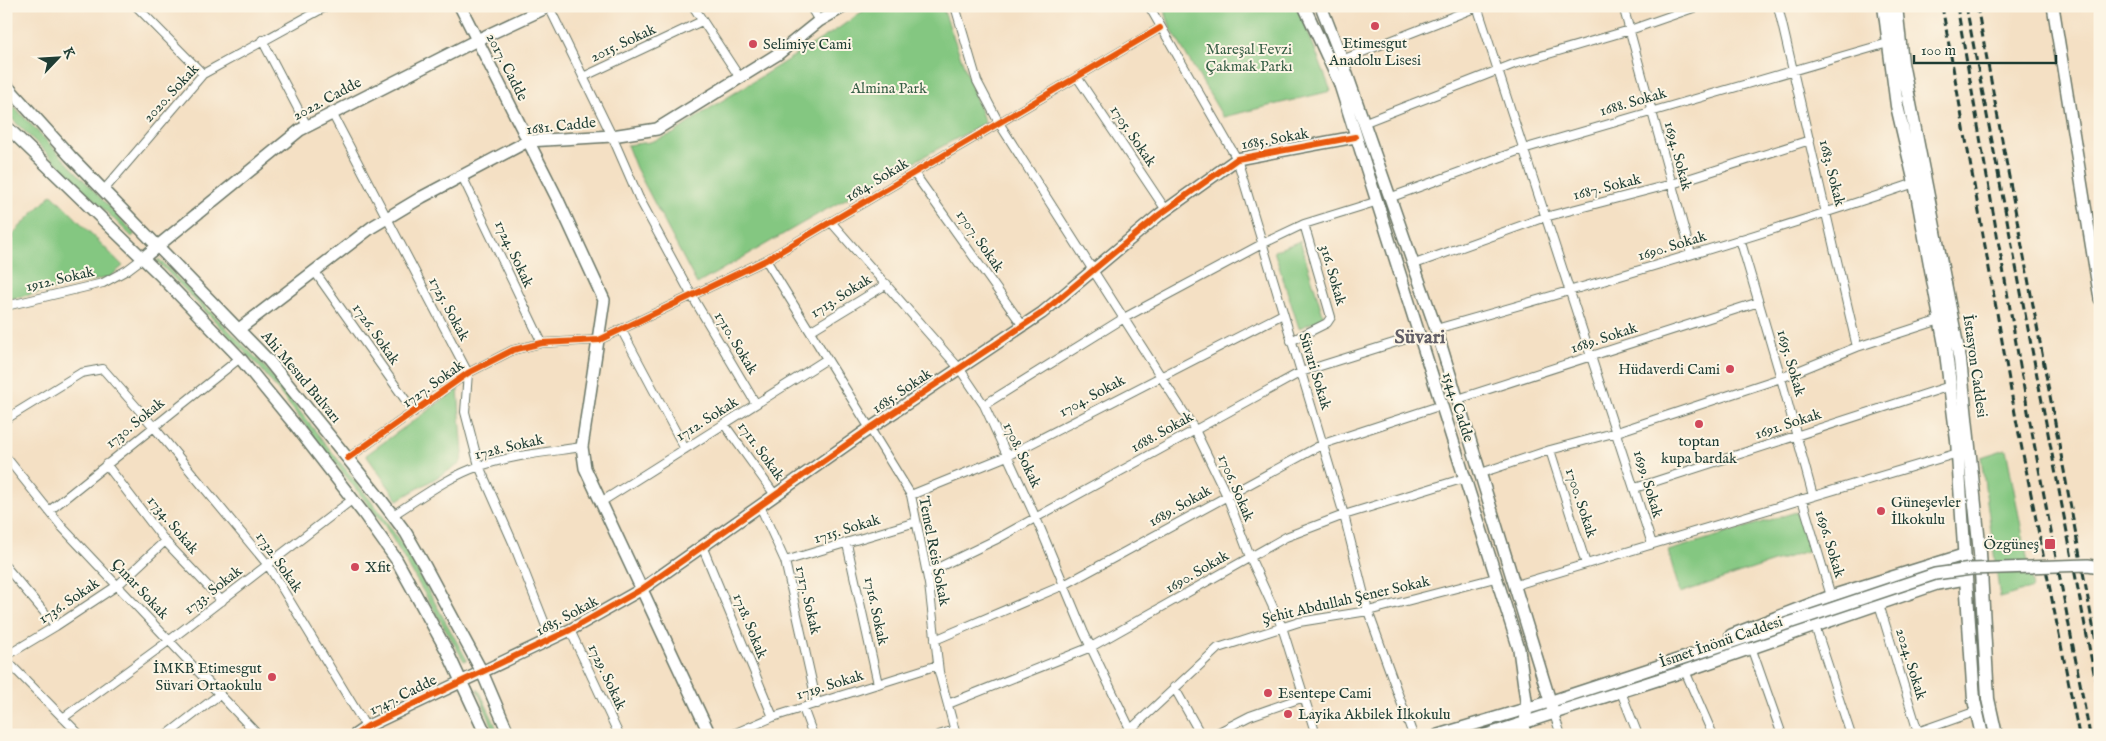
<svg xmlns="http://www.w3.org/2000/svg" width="2106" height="741" font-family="'IM FELL English',serif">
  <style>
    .green { fill: #84c781; stroke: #52825a }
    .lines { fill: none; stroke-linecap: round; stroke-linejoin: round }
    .street-casing { stroke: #6a7666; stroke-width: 10 }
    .secondary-casing { stroke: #6a7666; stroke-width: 14 }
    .primary-casing { stroke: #6a7666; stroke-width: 15 }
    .street { stroke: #fff; stroke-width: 8 }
    .secondary { stroke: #fff; stroke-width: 11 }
    .primary { stroke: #fff; stroke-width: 12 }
    .rail { stroke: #1f3d34; stroke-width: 3; stroke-dasharray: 8 4; stroke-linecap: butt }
    .secondary-bridge-casing { stroke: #6a7666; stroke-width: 14; stroke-linecap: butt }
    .secondary-bridge { stroke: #fff; stroke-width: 11 }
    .cycleway-casing { stroke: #fcf5e5; stroke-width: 9 }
    .cycleway { stroke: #e8590c; stroke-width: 6 }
    .poi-dot { fill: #d1495b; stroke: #fcf5e5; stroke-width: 2 }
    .labels { text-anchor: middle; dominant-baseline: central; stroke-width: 4; stroke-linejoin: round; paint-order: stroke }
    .street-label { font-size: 15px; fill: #1f3d34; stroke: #fcf5e5 }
    .poi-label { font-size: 15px; fill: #1f3d34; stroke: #fcf5e5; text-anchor: start }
    .park-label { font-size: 15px; fill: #386047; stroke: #fcf5e5 }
    .district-label { font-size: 20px; font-weight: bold; fill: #625f67; stroke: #fcf5e5 }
  </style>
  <rect width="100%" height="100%" fill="#fcf5e5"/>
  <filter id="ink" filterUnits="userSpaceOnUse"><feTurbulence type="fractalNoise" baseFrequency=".02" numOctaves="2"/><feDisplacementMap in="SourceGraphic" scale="10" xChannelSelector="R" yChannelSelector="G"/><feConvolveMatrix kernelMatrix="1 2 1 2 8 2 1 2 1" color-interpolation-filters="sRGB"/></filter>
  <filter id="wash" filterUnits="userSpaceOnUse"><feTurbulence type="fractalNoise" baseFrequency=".0096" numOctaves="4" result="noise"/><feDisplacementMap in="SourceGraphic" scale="20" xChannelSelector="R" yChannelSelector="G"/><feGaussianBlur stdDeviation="1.12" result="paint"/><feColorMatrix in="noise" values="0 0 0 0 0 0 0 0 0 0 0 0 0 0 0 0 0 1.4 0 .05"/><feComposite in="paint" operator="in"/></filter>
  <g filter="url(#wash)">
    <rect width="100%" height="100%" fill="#f4e0c4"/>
    <path class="green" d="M870,6h72l43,117 -165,90 -123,71 -61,-116 -9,-23 23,-3 23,-8 31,-22 135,-84z
      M1163,6h135l33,85 -108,26 -52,-88z
      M6,98l129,136 -3,3 -126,-124z
      M52,194l71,72 -13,11 -104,23v-59z
      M1300,241l24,77 -25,10 -25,-77z
      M159,259l104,106 119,150 23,34 62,111 -3,1 -79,-135 -124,-157 -104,-108z
      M458,389l5,65 -3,10 -62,36 -32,-45z
      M2006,449l27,139 -33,10 -19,-141z
      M1796,512l14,38 -130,43 -12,-42z
      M477,690h2l21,45h-4z"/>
  </g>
  <g filter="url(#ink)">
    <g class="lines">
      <defs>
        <path id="street" d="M136,6l67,68
          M693,6l47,72
          M810,6l9,15
          M955,6l22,75 22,42 196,307 32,66 23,61 32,70 34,108
          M1149,6l88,153 107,356 24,96 45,124
          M1477,6l175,538
          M1623,6l68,248
          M1778,6l79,341
          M549,7l63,129 27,62 53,98 64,108
          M262,40l45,86
          M1342,60l135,-53
          M583,77l119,-56
          M1077,77l89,133
          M332,113l136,260 -3,39 14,54 35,79 37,94
          M1363,123l151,-59 116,-34 69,-24
          M914,173l109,153
          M462,176l80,167
          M104,190l99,-116 124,-68
          M1389,198l134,-49 365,-106
          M831,222l128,146 25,37 55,120 45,108 49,102
          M6,236h2
          M1740,239l41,139 32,118
          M766,260l145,235 18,89 10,88 17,63
          M1412,265l133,-48 127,-33 138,-44
          M315,272l99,140
          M6,306l97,-23 24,-13 16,-12
          M621,329l64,120
          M1436,329c160,-45 320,-92 479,-146
          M810,331l77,-47
          M1291,341l36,-18 4,-6 -27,-93
          M1458,399l301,-97
          M984,405l140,-87 138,-74 42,-20 71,-22
          M6,419l75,-46 22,-4 50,57 115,139 103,170
          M724,424l51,71
          M1550,450l36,114
          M6,457l56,70 196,208
          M348,458l120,-85 45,-23 29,-7 57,-3 167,-80 394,-232
          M106,464l59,77 57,60
          M1481,473l69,-23 67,-18 164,-54 76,-31 83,-27
          M1635,488l315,-102
          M911,495l96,-39 276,-142
          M1802,499l29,97
          M601,502l226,-143
          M760,506l25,55 32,143
          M49,511l191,-153
          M393,515c27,-17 56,-39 87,-49 33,-11 68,-14 102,-19
          M847,544l31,140
          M702,546l71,171
          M785,561l131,-39
          M6,567l50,59
          M927,573l68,-33 306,-168 118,-37
          M1516,585l442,-132
          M1879,604l39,128
          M1815,626l36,109
          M570,630l49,105
          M935,640l129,-55 259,-141 119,-39
          M1751,647l31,88
          M6,656l50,-30 62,-41 47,-44
          M6,660l74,75
          M1685,671l28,64
          M1174,687l27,48
          M1621,692l17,43
          M948,704l143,-57 195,-110 58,-22 121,-37
          M803,708l10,27
          M1554,714l7,21
          M63,718l107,-78 183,-141
          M167,735l53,-41
          M731,735l42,-18 165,-52
          M939,735l15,-5
          M1117,735l13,-5 88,-82 81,-26 69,-11 127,-33
          M1213,735l37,-19 54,-19
          M1909,735l68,-24"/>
        <path id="secondary" d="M460,6l97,192 47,102 -22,147 3,21 125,267
          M1304,6l35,76 180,567 8,59 -4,27
          M1321,6l21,54 94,269 118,385
          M2053,6l47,293
          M6,85l64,71 199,205 113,140 24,32 20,35 56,104 27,63
          M6,126l153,148 81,84 55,67 69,89 32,45 51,92 39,84
          M143,258l157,-128 177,-90 73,-34
          M239,329l133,-102 50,-30 106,-56 84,-5 45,-7 121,-75 41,-33 26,-15
          M1731,635l100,-39 132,-41
          M355,735l13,-9 202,-96 72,-41 224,-158 176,-118 117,-98 78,-56 118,-22
          M1438,735l111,-33 198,-65
          M1486,735l199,-64 252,-87 28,-5"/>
        <path id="primary" d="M1884,6l13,100 18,77 30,162 12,95 17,260 8,35
          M1896,6l6,57 58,297 20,193 8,146 8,36"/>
      </defs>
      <use href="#street" class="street-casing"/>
      <use href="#secondary" class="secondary-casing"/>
      <use href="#primary" class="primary-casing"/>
      <use href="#street" class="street"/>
      <use href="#secondary" class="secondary"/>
      <use href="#primary" class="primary"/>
      <path class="rail" d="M1942,6l74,413 63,316
        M1957,6l72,411 61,318
        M1966,6l134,698
        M1977,6l123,657"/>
      <defs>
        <path id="secondary-bridge" d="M1747,637l188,-63 36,-5 117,-4 12,2"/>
      </defs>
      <use href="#secondary-bridge" class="secondary-bridge-casing"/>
      <use href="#secondary-bridge" class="secondary-bridge"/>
      <defs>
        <path id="cycleway" d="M348,458l120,-85 45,-23 29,-7 57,-3 167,-80 394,-232
          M355,735l13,-9 202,-96 72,-41 224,-158 176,-118 117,-98 78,-56 118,-22"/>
      </defs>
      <use href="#cycleway" class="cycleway-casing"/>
      <use href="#cycleway" class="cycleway"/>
    </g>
  </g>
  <g class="poi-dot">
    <circle cx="1375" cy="26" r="5"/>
    <circle cx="753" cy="44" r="5"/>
    <circle cx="1730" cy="369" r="5"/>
    <circle cx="1699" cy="424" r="5"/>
    <circle cx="1881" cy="511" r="5"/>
    <rect x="2044" y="538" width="12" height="12" rx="2.5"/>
    <circle cx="355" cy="567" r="5"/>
    <circle cx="272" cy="677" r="5"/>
    <circle cx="1268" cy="693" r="5"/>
    <circle cx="1288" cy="714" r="5"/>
  </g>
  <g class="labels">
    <g class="street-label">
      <text transform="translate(623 43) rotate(-25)">2015. Sokak</text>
      <text transform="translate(507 67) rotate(63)">2017. Cadde</text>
      <text transform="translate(171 93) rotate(-47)">2020. Sokak</text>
      <text transform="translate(327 99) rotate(-28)">2022. Cadde</text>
      <text transform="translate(1633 102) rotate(-16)">1688. Sokak</text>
      <text transform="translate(561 126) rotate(-6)">1681. Cadde</text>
      <text transform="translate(1133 136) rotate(56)">1705. Sokak</text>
      <text transform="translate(1275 139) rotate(-10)">1685. Sokak</text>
      <text transform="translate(1678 156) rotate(75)">1694. Sokak</text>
      <text transform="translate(1832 173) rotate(76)">1683. Sokak</text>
      <text transform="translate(877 180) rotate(-31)">1684. Sokak</text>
      <text transform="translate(1607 187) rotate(-14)">1687. Sokak</text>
      <text transform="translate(980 241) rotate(55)">1707. Sokak</text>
      <text transform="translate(1672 246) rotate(-17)">1690. Sokak</text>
      <text transform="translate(514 254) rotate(65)">1724. Sokak</text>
      <text transform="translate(1333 275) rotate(74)">316. Sokak</text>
      <text transform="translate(60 279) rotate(-13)">1912. Sokak</text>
      <text transform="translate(841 296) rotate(-32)">1713. Sokak</text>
      <text transform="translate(449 309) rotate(62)">1725. Sokak</text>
      <text transform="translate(376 334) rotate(55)">1726. Sokak</text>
      <text transform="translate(1604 338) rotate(-18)">1689. Sokak</text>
      <text transform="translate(736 343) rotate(59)">1710. Sokak</text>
      <text transform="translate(1791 363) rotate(74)">1695. Sokak</text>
      <text transform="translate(1975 366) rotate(82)">İstasyon Caddesi</text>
      <text transform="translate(1315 371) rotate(73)">Süvari Sokak</text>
      <text transform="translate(301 377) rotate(50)">Ahi Mesud Bulvarı</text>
      <text transform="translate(433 384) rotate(-35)">1727. Sokak</text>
      <text transform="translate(902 391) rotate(-34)">1685. Sokak</text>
      <text transform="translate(1092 396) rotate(-28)">1704. Sokak</text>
      <text transform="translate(1458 407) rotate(72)">1544. Cadde</text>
      <text transform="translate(707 419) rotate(-32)">1712. Sokak</text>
      <text transform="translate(135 423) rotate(-39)">1730. Sokak</text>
      <text transform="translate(1788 424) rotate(-18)">1691. Sokak</text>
      <text transform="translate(1162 432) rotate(-29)">1688. Sokak</text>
      <text transform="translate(509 447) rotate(-13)">1728. Sokak</text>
      <text transform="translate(761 451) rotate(54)">1711. Sokak</text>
      <text transform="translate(1022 455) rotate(65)">1708. Sokak</text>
      <text transform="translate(1648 484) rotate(73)">1699. Sokak</text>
      <text transform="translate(1236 488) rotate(67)">1706. Sokak</text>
      <text transform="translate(1581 503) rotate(72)">1700. Sokak</text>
      <text transform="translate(1180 506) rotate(-29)">1689. Sokak</text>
      <text transform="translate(173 525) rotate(50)">1734. Sokak</text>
      <text transform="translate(847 529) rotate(-17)">1715. Sokak</text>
      <text transform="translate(1830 544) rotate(73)">1696. Sokak</text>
      <text transform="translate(934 551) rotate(79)">Temel Reis Sokak</text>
      <text transform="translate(279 562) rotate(55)">1732. Sokak</text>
      <text transform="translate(1197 572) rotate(-30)">1690. Sokak</text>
      <text transform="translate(140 589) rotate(47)">Çınar Sokak</text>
      <text transform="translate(213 590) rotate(-38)">1733. Sokak</text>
      <text transform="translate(808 600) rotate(77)">1717. Sokak</text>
      <text transform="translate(1346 600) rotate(-13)">Şehit Abdullah Şener Sokak</text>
      <text transform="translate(69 601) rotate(-34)">1736. Sokak</text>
      <text transform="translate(876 611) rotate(78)">1716. Sokak</text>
      <text transform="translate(567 616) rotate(-28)">1685. Sokak</text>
      <text transform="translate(750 626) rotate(68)">1718. Sokak</text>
      <text transform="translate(1721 642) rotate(-19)">İsmet İnönü Caddesi</text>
      <text transform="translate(1911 664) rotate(73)">2024. Sokak</text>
      <text transform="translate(607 677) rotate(65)">1729. Sokak</text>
      <text transform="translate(830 685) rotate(-17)">1719. Sokak</text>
      <text transform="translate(403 695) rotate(-26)">1747. Cadde</text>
    </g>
    <g class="poi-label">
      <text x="1375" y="43" text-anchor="middle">Etimesgut<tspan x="1375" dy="17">Anadolu Lisesi</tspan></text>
      <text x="763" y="44">Selimiye Cami</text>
      <text x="1720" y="369" text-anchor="end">Hüdaverdi Cami</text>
      <text x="1699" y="441" text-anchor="middle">toptan<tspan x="1699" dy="17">kupa bardak</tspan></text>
      <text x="1891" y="502">Güneşevler<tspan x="1891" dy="17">İlkokulu</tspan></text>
      <text x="2039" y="544" text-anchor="end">Özgüneş</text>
      <text x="365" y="567">Xfit</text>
      <text x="262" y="668" text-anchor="end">İMKB Etimesgut<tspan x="262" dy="17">Süvari Ortaokulu</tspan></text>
      <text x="1278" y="693">Esentepe Cami</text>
      <text x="1298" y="714">Layika Akbilek İlkokulu</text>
    </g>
    <g class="park-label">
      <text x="1249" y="49">Mareşal Fevzi<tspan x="1249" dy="17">Çakmak Parkı</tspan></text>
      <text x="889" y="88">Almina Park</text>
    </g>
    <g class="district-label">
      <text x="1420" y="337">Süvari</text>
    </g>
  </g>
  <rect width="2106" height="741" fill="none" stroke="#fcf5e5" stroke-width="25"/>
  <g transform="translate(58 58) rotate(65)" stroke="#fcf5e5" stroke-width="4" paint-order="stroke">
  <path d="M0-4L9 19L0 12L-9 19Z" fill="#1f3d34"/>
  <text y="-8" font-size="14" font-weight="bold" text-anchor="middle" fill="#1f3d34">K</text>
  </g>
  <path d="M1914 55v8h142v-8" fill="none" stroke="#1f3d34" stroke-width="2.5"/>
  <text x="1921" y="55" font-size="15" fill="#1f3d34" stroke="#fcf5e5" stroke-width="4" paint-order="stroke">100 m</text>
</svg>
